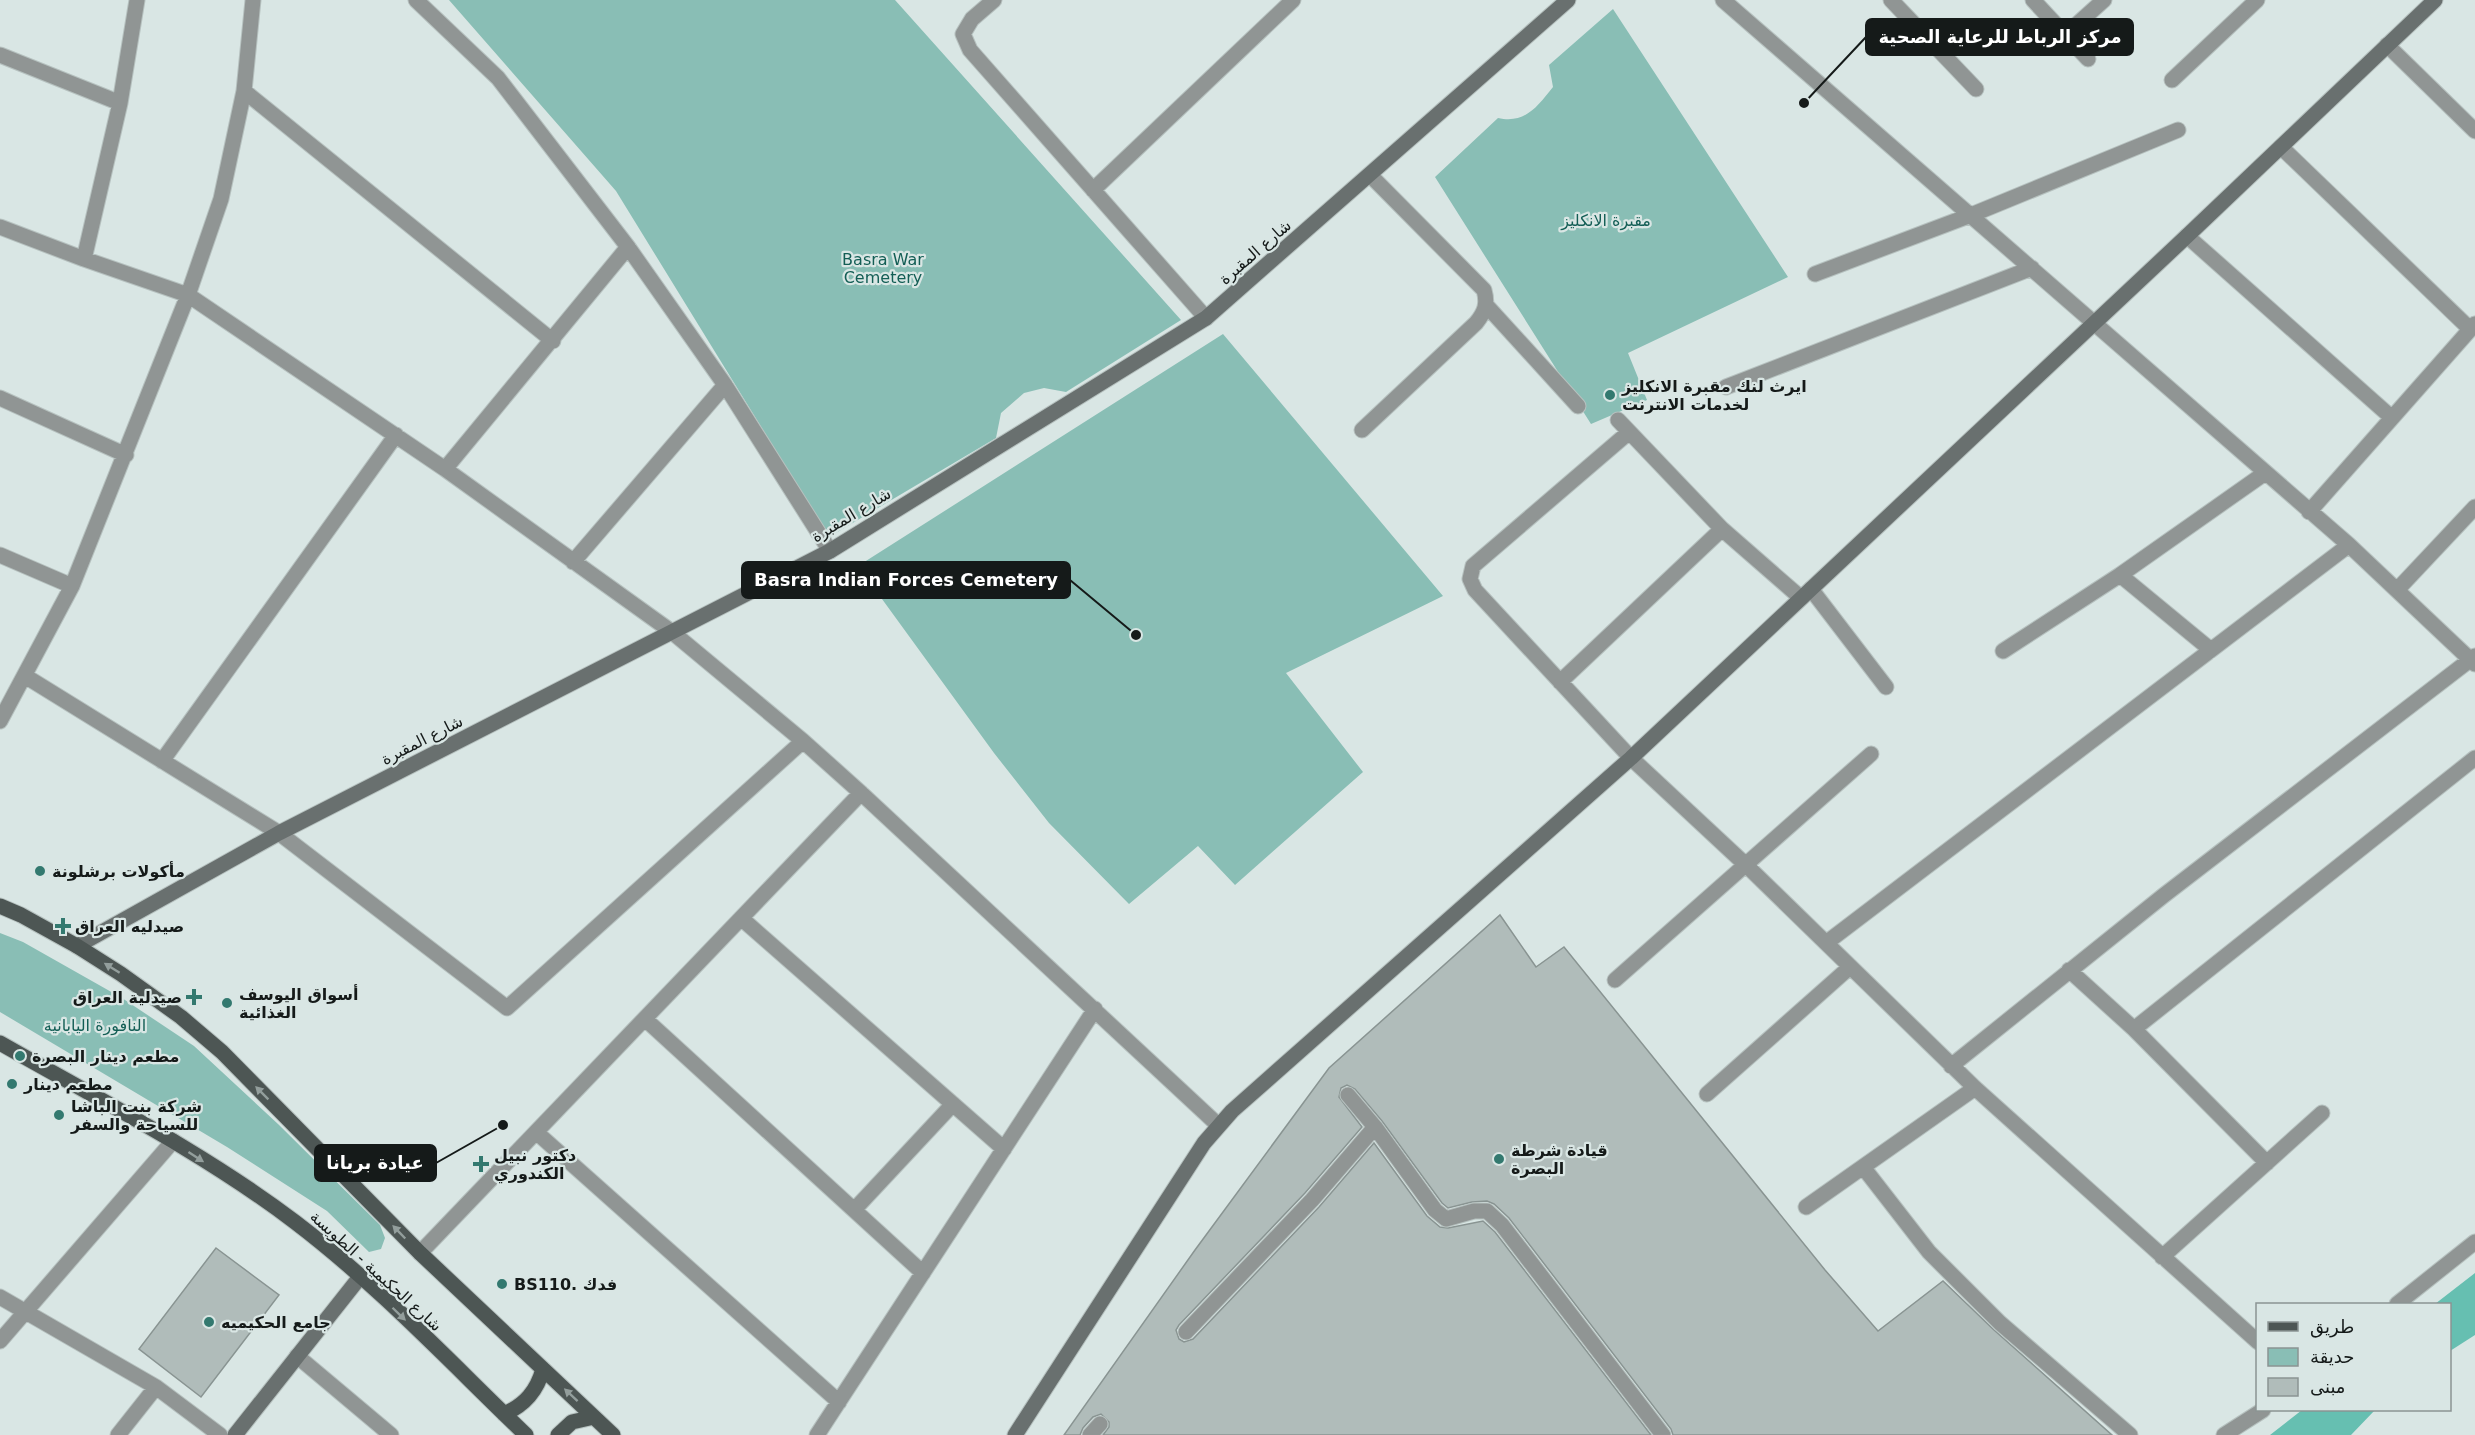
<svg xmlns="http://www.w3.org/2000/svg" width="2475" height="1435" font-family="'DejaVu Sans',Cairo,sans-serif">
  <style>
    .green { fill: #89beb5 }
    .water { fill: #66bfb1 }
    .building { fill: #b0bcba; stroke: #899492; stroke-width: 1.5 }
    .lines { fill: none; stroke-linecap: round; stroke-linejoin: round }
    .street-casing { stroke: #b6c1bf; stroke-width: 17 }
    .secondary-casing { stroke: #b6c1bf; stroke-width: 17 }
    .primary-casing { stroke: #b6c1bf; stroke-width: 17 }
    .street { stroke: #909594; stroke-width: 15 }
    .secondary { stroke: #69706f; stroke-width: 15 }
    .primary { stroke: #4d5654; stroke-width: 15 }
    .oneway { fill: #939e9c }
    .poi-dot { fill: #33796f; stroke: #d9e6e4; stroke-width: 2 }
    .labels { text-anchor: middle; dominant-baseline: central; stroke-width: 4.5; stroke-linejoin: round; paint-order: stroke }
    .park-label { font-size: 16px; fill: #135e55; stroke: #d9e6e4 }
    .street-label { font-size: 16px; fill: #151a19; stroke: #d9e6e4 }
    .poi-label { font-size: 16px; font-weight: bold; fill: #151a19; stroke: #d9e6e4; text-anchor: start }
    .leader { fill: none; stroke: #151a19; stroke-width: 2 }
    .callout-dot { fill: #151a19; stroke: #d9e6e4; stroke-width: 2 }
    .callout { fill: #151a19; stroke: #151a19; stroke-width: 2 }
    .callout-label { font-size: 18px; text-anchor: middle; font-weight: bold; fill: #fff }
  </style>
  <rect width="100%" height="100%" fill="#d9e6e4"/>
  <path class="green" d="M449,0h446l286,320 -115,72 -22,-4 -20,5 -23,20 -5,25 -167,99 -213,-346z
    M1613,9l175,268 -160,76 19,47 -56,24 -156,-247 63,-59c27,6 39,-11 55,-31l-4,-22z
    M1223,334l220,262 -157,77 77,99 -128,113 -37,-39 -69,58 -80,-81 -55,-70 -136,-187z
    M0,933l23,9 99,56 72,48 84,78 102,101 5,13 -4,11 -12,3 -42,-41 -100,-64 -227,-135z"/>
  <path class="water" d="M2475,1273v62l-25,16v-47h-15z
    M2302,1410h73l-24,25h-81z"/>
  <path class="building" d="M1500,915l36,52 28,-20 261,323 53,61 65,-50 51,49 118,105h-439l-2,-6 -162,-211 -15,-14 -7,-3 -15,1 -24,6 -6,-5 -60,-82 -27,-32 -8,-4 -6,3 -2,9 23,30 -57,66 -126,132 -3,5 3,9 5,3 9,-3 126,-132 55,-64 53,73 13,11 8,1 35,-7 12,11 156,203h-548l6,-8v-5l-8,-8 -8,3 -10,11 -3,7h-16l131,-185 134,-182z
    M216,1248l63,47 -78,102 -62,-48z"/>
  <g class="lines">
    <defs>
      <path id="street" d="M416,0l82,78 130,169 97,138 105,166
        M994,0l-22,19 -9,15 7,16 236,268
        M1723,0l626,545 126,119
        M1891,0l85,89
        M2033,0l55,59
        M2065,35l39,-35
        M2387,45l88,86
        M0,55l120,48
        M2172,80l85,-80
        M244,91l309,250
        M2281,147l189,182
        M1093,190l200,-190
        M0,227l84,32 104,36 257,174 227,163 131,109 58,52 357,332
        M2187,236l204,181
        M84,259l36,-156 17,-103
        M1815,274l156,-59 207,-85
        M1486,305l92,101
        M1726,387l306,-119
        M0,398l126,57
        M1618,420l104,109 79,69
        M1362,430l114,-107c9,-11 12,-19 8,-33l-114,-115
        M1628,433l-155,133 -3,13 5,11 156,168 116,108 228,222 283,254
        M445,469l183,-222
        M2309,512l166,-188
        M0,555l72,31
        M573,562l152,-177
        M2120,575l91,75
        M1811,589l75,98
        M2397,590l78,-83
        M2003,651l117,-76 145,-102
        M25,676l254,157 228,175 296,-267
        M1560,682l162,-153
        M0,721l72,-135 116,-291 33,-96 23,-108 9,-91
        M162,761l234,-326
        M741,918l263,231
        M1826,943l523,-398
        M2069,970l65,59 133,134
        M1615,980l256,-226
        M645,1019l278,254
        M2134,1029l341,-271
        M1951,1066l212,-170 312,-240
        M1707,1094l143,-127
        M1375,1127l60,83 11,9 28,-8h13l15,14 161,210
        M536,1132l303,270
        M1863,1167l66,85 71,71 130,112
        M1806,1207l169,-119
        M854,1210l99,-106
        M420,1253l441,-460
        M2162,1257l160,-144
        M0,1297l156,90 64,48
        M2397,1304l78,-62
        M1186,1332l126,-132 63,-73 -27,-32
        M0,1341l173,-200
        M297,1356l94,79
        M118,1435l38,-48
        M817,1435l278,-426
        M1090,1435l10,-11
        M2224,1435l39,-25"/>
      <path id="secondary" d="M77,946l202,-113 551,-282 376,-233 362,-318
        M235,1435l125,-158
        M1015,1435l189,-292 28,-32 399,-353 556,-522 248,-236"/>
      <path id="primary" d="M0,906l21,9 56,31 44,28 60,43 41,35 198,201 193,182
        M0,1043c100,57 204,110 295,179 83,63 156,141 231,213
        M504,1414c21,-9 33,-23 39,-45
        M558,1435l14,-13 22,-5"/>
    </defs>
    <use href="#street" class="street-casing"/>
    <use href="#secondary" class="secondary-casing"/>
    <use href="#primary" class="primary-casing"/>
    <use href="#street" class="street"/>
    <use href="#secondary" class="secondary"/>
    <use href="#primary" class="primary"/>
  </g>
  <defs><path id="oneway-solid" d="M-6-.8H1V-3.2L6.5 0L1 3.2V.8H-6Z" transform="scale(1.5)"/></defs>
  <g class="oneway">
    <use href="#oneway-solid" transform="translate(112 968) rotate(-148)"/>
    <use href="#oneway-solid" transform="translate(262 1093) rotate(-135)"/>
    <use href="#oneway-solid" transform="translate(196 1157) rotate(33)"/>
    <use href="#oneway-solid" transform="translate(399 1232) rotate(-134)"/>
    <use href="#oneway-solid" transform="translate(399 1314) rotate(44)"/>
    <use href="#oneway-solid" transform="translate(571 1395) rotate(-137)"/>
  </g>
  <g class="poi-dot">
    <circle cx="1610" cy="395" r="6"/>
    <circle cx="40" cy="871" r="6"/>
    <path d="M60 917h6v6h6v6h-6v6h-6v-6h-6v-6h6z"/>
    <path d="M191 988h6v6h6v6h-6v6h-6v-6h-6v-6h6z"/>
    <circle cx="227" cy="1003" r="6"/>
    <circle cx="20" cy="1056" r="6"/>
    <circle cx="12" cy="1084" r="6"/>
    <circle cx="59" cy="1115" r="6"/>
    <circle cx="1499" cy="1159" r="6"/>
    <path d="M478 1155h6v6h6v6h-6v6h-6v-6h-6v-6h6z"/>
    <circle cx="502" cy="1284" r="6"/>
    <circle cx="209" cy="1322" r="6"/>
  </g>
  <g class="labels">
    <g class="park-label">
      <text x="1606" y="220">مقبرة الانكليز</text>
      <text x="883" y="259">Basra War<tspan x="883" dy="18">Cemetery</tspan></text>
      <text x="95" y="1025">النافورة اليابانية</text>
    </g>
    <g class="street-label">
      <text transform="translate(1255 252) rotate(-41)">شارع المقبرة</text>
      <text transform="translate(851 515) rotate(-31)">شارع المقبرة</text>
      <text transform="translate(422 740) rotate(-27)">شارع المقبرة</text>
      <text transform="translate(376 1271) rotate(42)">شارع الحكيمية - الطويسة</text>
    </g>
    <g class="poi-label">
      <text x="1622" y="386">ايرث لنك مقبرة الانكليز<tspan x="1622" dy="18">لخدمات الانترنت</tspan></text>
      <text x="52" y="871">مأكولات برشلونة</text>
      <text x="75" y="926">صيدليه العراق</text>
      <text x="239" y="994">أسواق اليوسف<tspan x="239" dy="18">الغذائية</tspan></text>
      <text x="182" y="997" text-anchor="end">صيدلية العراق</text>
      <text x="32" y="1056">مطعم دينار البصرة</text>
      <text x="24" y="1084">مطعم دينار</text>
      <text x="71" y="1106">شركة بنت الباشا<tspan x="71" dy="18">للسياحة والسفر</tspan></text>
      <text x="1511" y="1150">قيادة شرطة<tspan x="1511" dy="18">البصرة</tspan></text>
      <text x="494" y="1155">دكتور نبيل<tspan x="494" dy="18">الكندوري</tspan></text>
      <text x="514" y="1284">BS110. فدك</text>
      <text x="221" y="1322">جامع الحكيميه</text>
    </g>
  </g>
  <path class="leader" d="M1804 103L1866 37M1136 635L1070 580M503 1125L436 1163"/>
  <g class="callout-dot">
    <circle cx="1804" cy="103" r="6"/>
    <circle cx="1136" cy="635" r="6"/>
    <circle cx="503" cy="1125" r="6"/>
  </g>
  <g class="callout">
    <rect x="1866" y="19" width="267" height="36" rx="6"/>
    <rect x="742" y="562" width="328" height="36" rx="6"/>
    <rect x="315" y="1145" width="121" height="36" rx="6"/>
  </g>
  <g class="callout-label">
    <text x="2000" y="43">مركز الرباط للرعاية الصحية</text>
    <text x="906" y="586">Basra Indian Forces Cemetery</text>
    <text x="375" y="1169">عيادة بريانا</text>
  </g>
  <rect x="2256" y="1303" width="195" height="108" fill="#d9e6e4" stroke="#8b9493" stroke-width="1.5"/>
  <rect x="2268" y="1322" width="30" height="9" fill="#4d5654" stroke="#8b9493" stroke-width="1.5"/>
  <text x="2310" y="1333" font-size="18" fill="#151a19">طريق</text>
  <rect x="2268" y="1348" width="30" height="18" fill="#89beb5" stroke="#8b9493" stroke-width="1.5"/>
  <text x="2310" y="1363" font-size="18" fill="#151a19">حديقة</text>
  <rect x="2268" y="1378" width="30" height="18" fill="#b0bcba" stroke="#8b9493" stroke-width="1.5"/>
  <text x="2310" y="1393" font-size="18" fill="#151a19">مبنى</text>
</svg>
